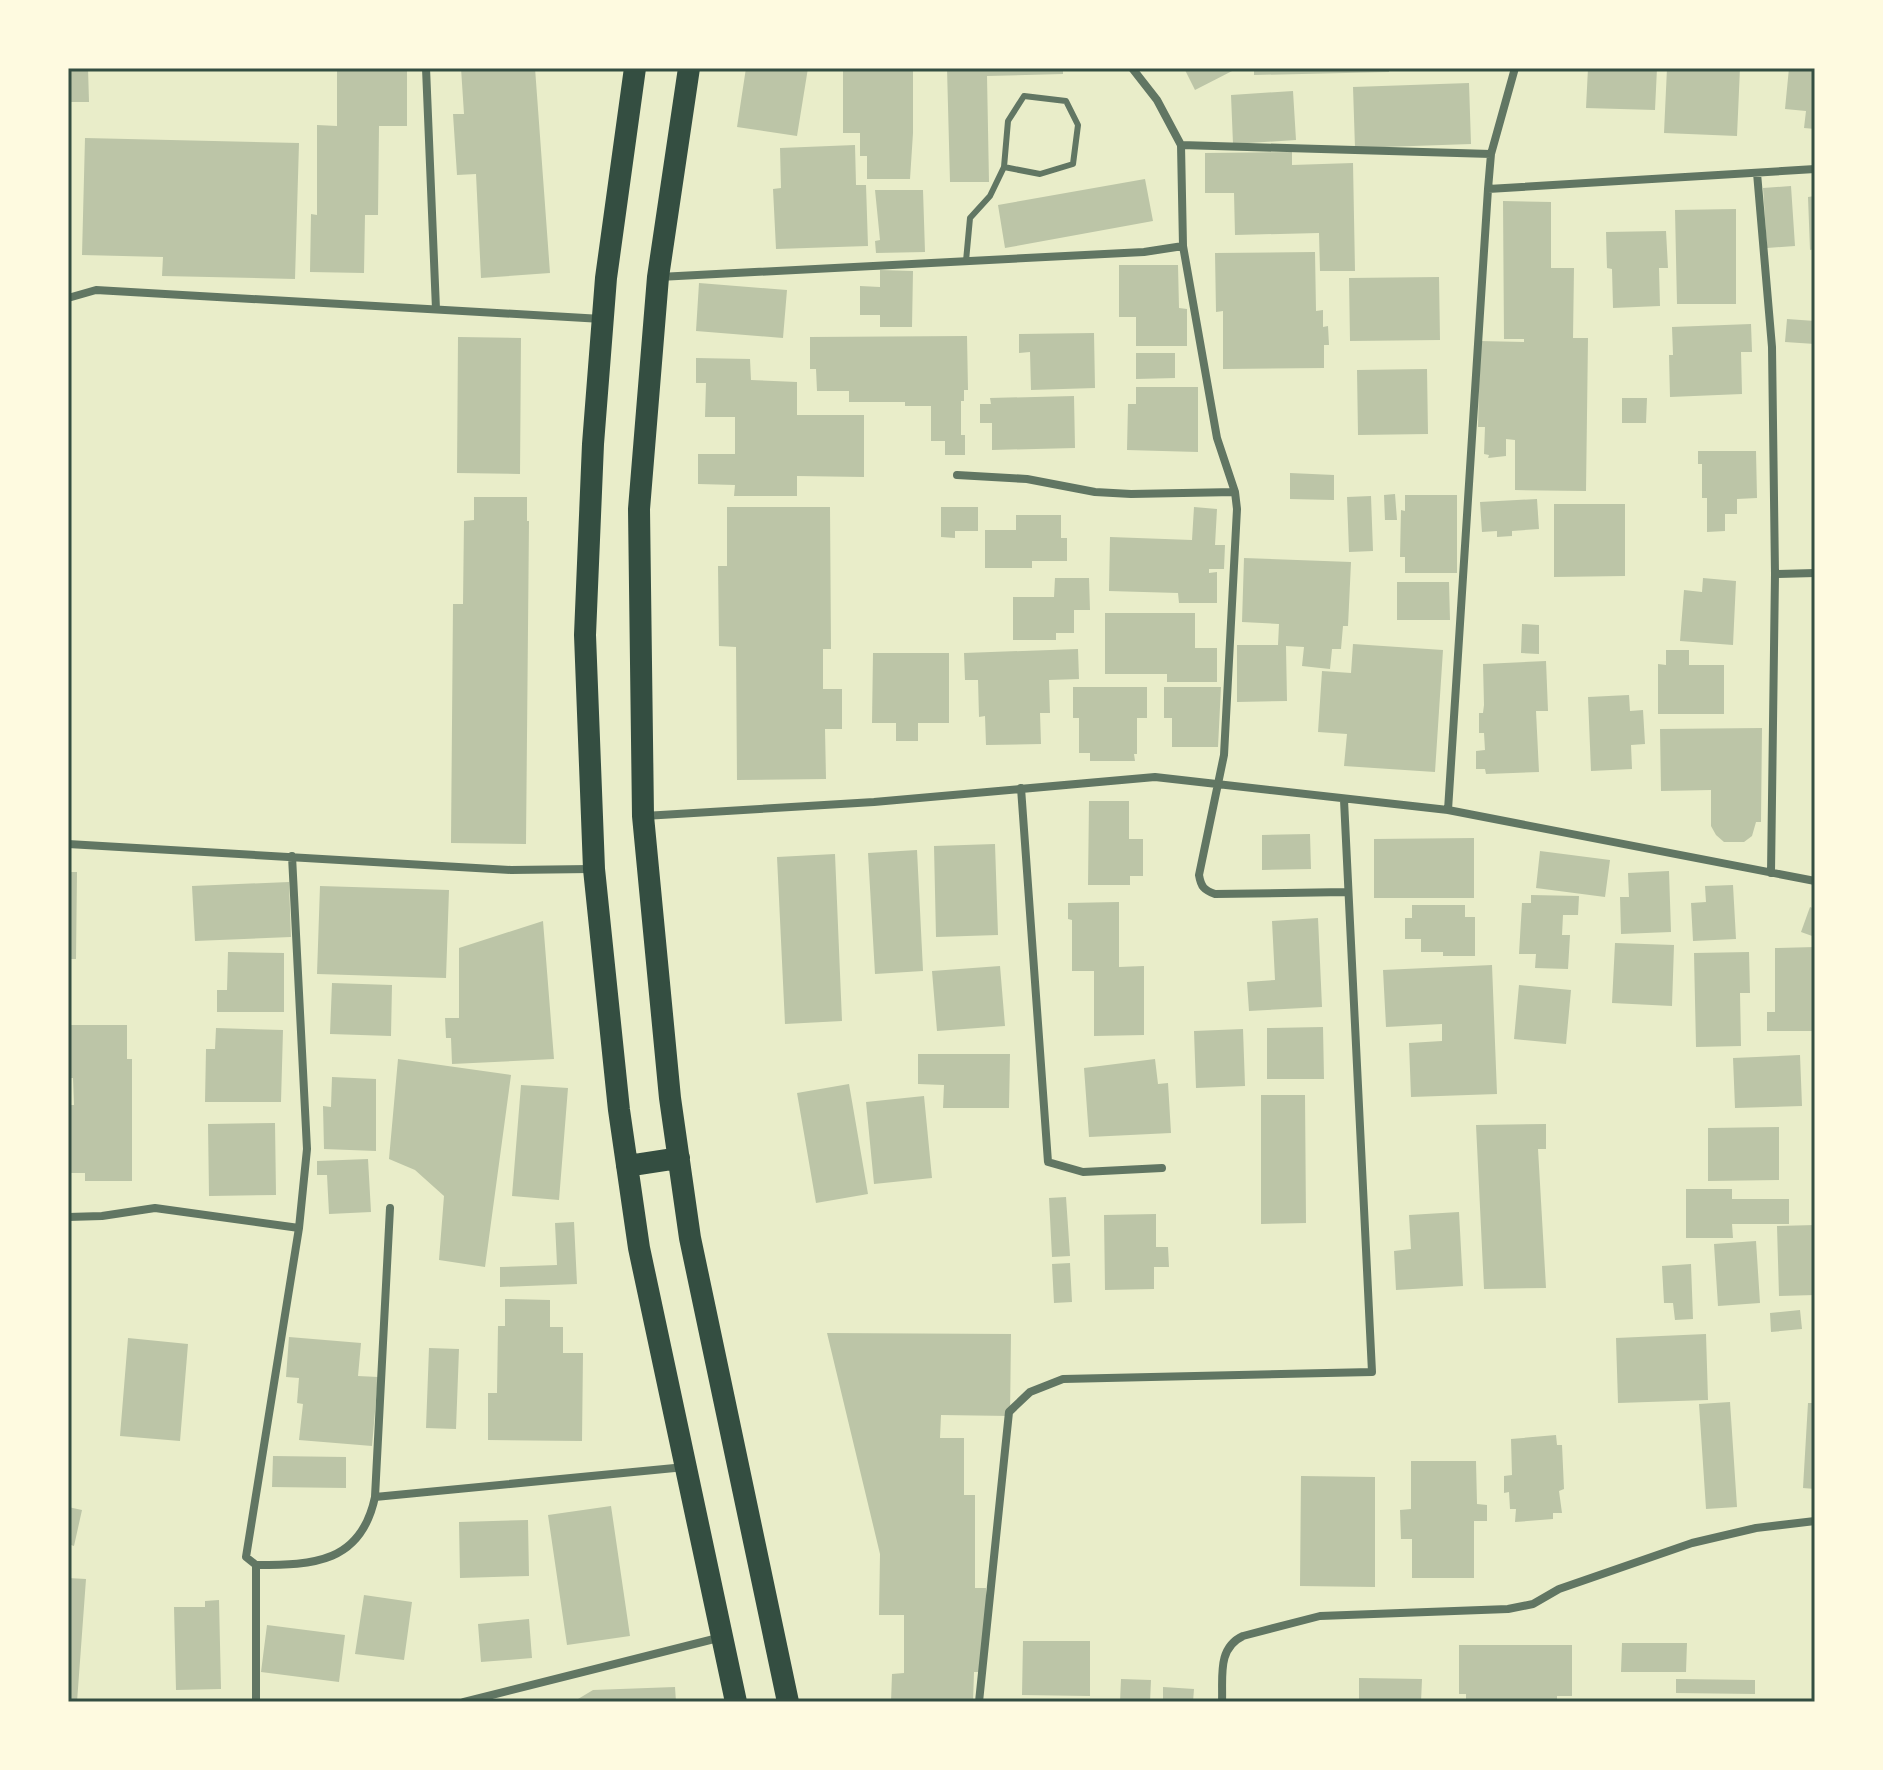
<svg xmlns="http://www.w3.org/2000/svg" width="1883" height="1770" font-family="'Exo 2',sans-serif">
  <style>
    .building { fill: #bcc5a7 }
    .lines { fill: none; stroke-linecap: round; stroke-linejoin: round }
    .service { stroke: #617663; stroke-width: 6 }
    .minor { stroke: #617663; stroke-width: 8 }
    .trunk { stroke: #344e41; stroke-width: 22 }
    .neatline { fill: none; stroke: #344e41; stroke-width: 3 }
  </style>
  <rect width="100%" height="100%" fill="#e9edc9"/>
  <path class="building" d="M68,68h20l1,34h-21z
    M337,68h70v58h-28l-1,89h-13l-1,58 -54,-1 1,-58 6,1v-90l20,1z
    M461,68h74l15,205 -69,5 -5,-104 -19,1 -4,-61h11z
    M746,68h62l-11,68 -60,-9z
    M843,68h70v65l-3,46h-43v-23h-7v-23h-17z
    M947,68h116v6l-76,2 2,106h-39z
    M1184,68h54l-43,22z
    M1254,68h135v4l-135,3z
    M1588,68h69l-2,42 -69,-2z
    M1667,68h73l-3,68 -73,-3z
    M1789,68h26v61l-11,-1 2,-17 -21,-2z
    M1469,83l2,61 -116,4 -2,-61z
    M1293,91l3,49 -63,4 -2,-49z
    M85,138l214,5 -4,136 -133,-3 1,-19 -81,-2z
    M855,145l1,40h10l2,61 -92,3 -3,-60 8,-1 -1,-40z
    M1292,152v13l61,-2 2,108h-35l-1,-38 -84,2 -1,-42h-29v-40z
    M1145,179l8,42 -148,27 -7,-43z
    M1791,186l4,60 -28,2 -4,-60z
    M875,190h48l2,62 -49,1 -1,-12 5,-1z
    M1815,196v53l-5,1 -2,-53z
    M1503,201l48,1v66h23l-1,70h15l-2,153 -71,-1v-50l-9,-1v17l-18,2 1,-3 -5,-1 1,-27h-7l2,-86 44,1v-3h-20z
    M1736,209v95h-59l-2,-94z
    M1666,231l2,37h-9l1,38 -47,2 -1,-39 -5,-1 -1,-36z
    M1315,252l1,59 7,-1v17l5,-1 1,19h-5v23l-101,1v-58l-7,1 -1,-59z
    M1119,265h59l1,43 8,1v37h-51v-29h-17z
    M880,270l33,1 -1,56h-32v-12h-20v-29l20,1z
    M1439,277l1,63 -90,1 -1,-63z
    M699,283l88,7 -4,48 -87,-7z
    M1787,319l28,2v23l-30,-2z
    M1751,324l1,28h-11l1,42 -72,3 -1,-42h4l-1,-28z
    M1094,333l1,55 -64,2 -1,-38 -11,1v-19z
    M967,336l1,54h-4v11h-3v34h4v20h-20v-14h-14v-35h-26v-4h-56v-11h-32l-1,-22h-6v-32z
    M458,337l63,1 -1,136 -63,-1z
    M1136,353h39v25l-39,1z
    M696,358l54,1 1,21 46,2v33h67v62l-67,-1v20h-63l1,-11 -37,-1v-30h37v-37h-30l1,-34h-10z
    M1427,369l1,65 -70,1 -1,-65z
    M1136,387h62v65l-71,-2 1,-46h8z
    M1074,396l1,52 -83,2v-27h-12v-19h11l-1,-6z
    M1622,398h25l-1,25h-24z
    M1698,451h58l1,47 -20,1v15h-12v17l-18,1v-34h-5v-34h-4z
    M1290,473l44,2v25l-44,-1z
    M1395,494l2,26h-12l-1,-25z
    M1405,495h52v78h-52v-16h-5l1,-47 4,1z
    M1371,496l2,55 -24,1 -2,-55z
    M474,497h53v24h2l-3,323 -75,-1 2,-239h10l1,-83 10,-1z
    M1537,499l2,30 -27,2v5l-15,1v-6l-15,1 -2,-30z
    M1554,504h71v72l-71,1z
    M727,507h103l1,142h-8v40h19v40h-17l1,50 -89,1 -1,-133 -17,-1 -1,-80h9z
    M941,507h37v24h-23v7l-14,-1z
    M1194,507l23,2 -2,36h10l-1,24h-15v4l8,-1v31h-38l-1,-10 -69,-2 1,-54 82,3z
    M1016,515h45v23h6v23h-35v7h-47v-38h31z
    M1244,558l107,4 -3,64h-5l-2,23h-9l-2,20 -28,-3 2,-19 -18,-1 1,55 -50,1v-57h41l1,-21 -37,-2z
    M1055,578h34l1,32h-16v23h-18v7h-43v-43h41z
    M1703,578l33,3 -3,64 -53,-4 4,-51 18,2z
    M1397,582h52l1,38h-53z
    M1105,613h90v35h22v34h-50v-8h-62z
    M1522,624l17,1v29l-18,-1z
    M1353,644l90,6 -8,122 -91,-6 3,-32 -29,-2 4,-61 29,2z
    M1078,649l1,30 -30,1 1,33h-10l1,31 -55,1 -1,-29 -6,1 -1,-37h-13l-1,-27z
    M1666,650h23v15h35v49h-66v-50l8,1z
    M873,653h76v70h-31v18h-22v-18h-24z
    M1546,661l2,50h-12l3,61 -53,2 -1,-5h-9v-18l9,-1 -1,-17h-5v-20h4l1,-8 -1,-41z
    M1073,687h74v31h-10v36h-3l1,7h-45v-8h-11v-35h-6z
    M1164,687h57l-3,60h-46v-29h-8z
    M1629,695l1,16 13,-1 2,34 -14,1 1,24 -41,2 -3,-74z
    M1762,728l-1,94h-5l-4,14 -8,6h-20l-8,-7 -5,-9v-36l-50,1 -1,-62z
    M1089,801h40v38h14v37h-13v9h-42z
    M1310,834l1,35 -49,1v-35z
    M1474,838v60h-100v-59z
    M995,844l3,91 -62,2 -2,-91z
    M917,850l6,121 -48,3 -7,-121z
    M1540,851l70,9 -5,37 -69,-9z
    M835,854l7,167 -57,3 -8,-167z
    M1669,871l2,61 -50,2 -1,-37h9l-1,-24z
    M68,872h9l-1,87h-8z
    M289,882l2,55 -96,4 -3,-55z
    M1733,885l3,54 -43,2 -2,-38 15,-1 -1,-16z
    M320,886l129,4 -3,88 -129,-4z
    M1531,895l48,1 -1,19h-15l-1,20h8l-2,34 -33,-1 1,-14h-17l3,-51h9z
    M1119,902v65l25,-1v69l-50,1v-65h-22v-51l-4,-1v-16z
    M1412,905h53v12h10v39h-32v-4h-22v-13h-16v-21h7z
    M1810,907l5,2v28l-14,-5z
    M1318,918l4,89 -73,4 -2,-29 28,-2 -3,-59z
    M543,921l11,138 -102,5 -1,-26h-5l-1,-20h14v-70z
    M1615,943l59,2 -2,61 -60,-3z
    M1815,947v84h-48v-19h8v-64z
    M228,952l56,1v59h-67v-22h10z
    M1749,952l1,41h-10l1,53 -45,1 -2,-94z
    M1492,965l5,129 -86,3 -2,-54 33,-2v-17l-56,3 -3,-57z
    M1000,966l5,60 -68,5 -5,-60z
    M332,983l60,2 -1,51 -61,-2z
    M1519,985l52,5 -5,54 -52,-5z
    M68,1025h59v34h5v122h-47v-8h-17v-68h6l-1,-27h-5z
    M1323,1027l1,52h-57v-51z
    M216,1028l67,2 -2,72h-76l1,-53h9z
    M1243,1029l2,57 -49,2 -2,-57z
    M918,1054h92l-1,54h-66l1,-23 -26,-1z
    M1800,1055l2,51 -67,2 -2,-50z
    M398,1059l113,16 -26,192 -46,-7 5,-64 -29,-26 -26,-11z
    M1155,1059l3,25 10,-1 3,50 -82,4 -5,-69z
    M332,1077l44,2v72l-52,-2 -1,-43 8,1z
    M849,1084l19,110 -52,9 -19,-110z
    M521,1085l47,3 -9,112 -47,-4z
    M1261,1095h44l1,128 -45,1z
    M924,1096l8,82 -58,6 -8,-82z
    M275,1123l1,72 -67,1 -1,-72z
    M1546,1124v25h-8l8,139 -62,1 -8,-164z
    M1779,1127v53l-71,1v-53z
    M368,1159l3,53 -42,2 -2,-39h-10v-14z
    M1686,1189h46v10h57v25h-57l1,14h-47z
    M1066,1197l4,59 -18,1 -3,-59z
    M1459,1212l4,74 -67,4 -2,-39 17,-2 -2,-34z
    M1156,1214v33h12l1,20h-15v22l-49,1 -1,-75z
    M574,1222l3,62 -77,3v-20l57,-2 -2,-42z
    M1815,1225v70l-36,1 -2,-70z
    M1756,1241l4,62 -42,3 -4,-62z
    M1070,1263l2,39 -18,1 -2,-39z
    M1691,1264l2,55 -18,1 -2,-17h-9l-2,-37z
    M505,1299l45,1v27h13v26h20l-1,88 -94,-1v-47h9l1,-67h7z
    M1800,1310l2,19 -31,3 -1,-19z
    M827,1333l184,1 -1,82 -69,-1 -1,23h24v57h11v93h11v84h-12l-1,30h-82l1,-28 12,-1v-58h-25l1,-61z
    M1706,1334l2,66 -90,3 -2,-65z
    M289,1337l72,6 -3,33 20,1 -6,69 -73,-6 4,-36 -6,-1 2,-25 -13,-1z
    M128,1338l60,6 -8,97 -60,-5z
    M429,1348l30,1 -3,80 -30,-1z
    M1730,1402l7,105 -31,2 -7,-105z
    M1808,1403h7v86l-12,-1z
    M1556,1435l1,10h5l2,44 -5,2 3,22h-9v6l-38,3 1,-13h-6l-1,-17 -5,1v-17l8,-1 -1,-36z
    M273,1456l73,1v31l-74,-1z
    M1411,1461h65l1,43 10,1v16h-13v57h-62v-39h-11l-1,-29 11,-1z
    M1301,1476l74,1v110l-75,-1z
    M611,1506l19,130 -63,9 -19,-130z
    M68,1507l14,3 -8,36 -6,-2z
    M528,1520l1,56 -69,2 -1,-56z
    M68,1578l18,1 -9,123h-9z
    M364,1595l48,7 -8,58 -49,-6z
    M219,1600l2,89 -45,1 -2,-83h31v-6z
    M529,1619l3,39 -51,4 -3,-38z
    M267,1625l78,10 -6,47 -78,-10z
    M1023,1641h67v55l-68,-1z
    M1622,1643h65l-1,29h-65z
    M1459,1645h113v51h-15v6h-91v-8h-7z
    M1359,1678l63,1 -1,23h-62z
    M1121,1679l30,1 -1,22h-30z
    M1676,1679l79,1v14l-79,-1z
    M675,1687l1,15h-103l20,-12z
    M1163,1687l31,2 -1,13h-30z"/>
  <g class="lines">
    <path class="service" d="M966,261l4,-43 20,-22 14,-29 4,-46 16,-25 42,5 12,24 -5,39 -33,10 -36,-7"/>
    <path class="minor" d="M426,68l10,241
      M1132,68l25,32 24,45 2,101 34,192 18,54 2,17 -13,246 -25,120c2,12 5,15 16,19l131,-2
      M1181,145l310,9
      M1757,173l15,174 3,227 40,-1
      M1488,189l327,-20
      M659,277l485,-25 39,-6
      M68,298l28,-8 506,29
      M957,475l70,4 68,13 36,2 104,-2
      M1021,788l27,374 35,10 79,-4
      M1448,810l40,-621 3,-35 24,-86
      M644,816l230,-14 281,-25 293,33 367,71
      M68,844l443,26 79,-1
      M1771,873l4,-299
      M68,1217l34,-1 53,-8 144,20
      M375,1497l310,-30
      M256,1565c58,0 105,-2 119,-68l15,-289
      M256,1702v-137l-10,-8 53,-329 8,-79 -15,-293
      M464,1702l258,-65
      M979,1702l30,-290 21,-20 33,-13 309,-7 -28,-572
      M1222,1702c1,-25 -5,-54 21,-66l77,-20 188,-7 25,-5 26,-15 133,-46 64,-15 59,-7"/>
    <path class="trunk" d="M635,68l-29,210 -13,166 -8,191 9,234 25,241 20,138 97,454
      M689,68l-31,209 -19,232 4,307 27,282 20,140 98,464
      M627,1166l52,-8"/>
  </g>
  <rect width="1883" height="1770" fill="none" stroke="#fefae0" stroke-width="140"/>
  <rect x="70" y="70" width="1743" height="1630" class="neatline"/>
</svg>
